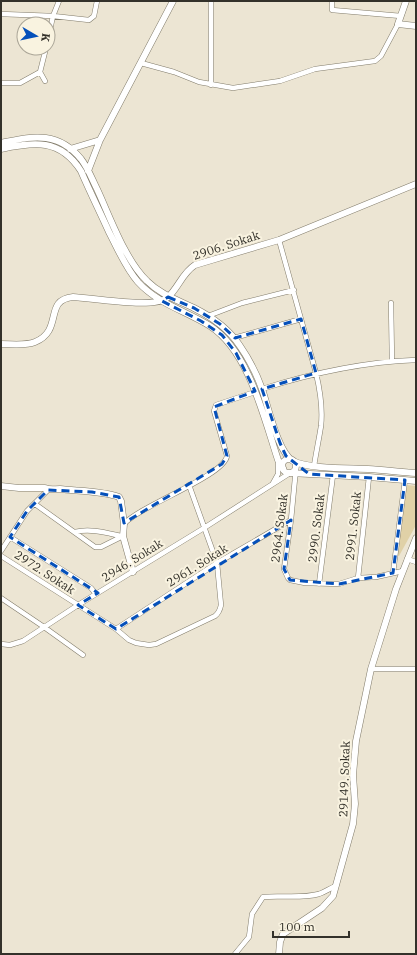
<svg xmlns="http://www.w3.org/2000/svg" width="417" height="955" font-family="'IBM Plex Serif',serif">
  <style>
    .green { fill: #e0d1a7 }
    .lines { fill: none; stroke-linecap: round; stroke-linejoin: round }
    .street-casing { stroke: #827c6b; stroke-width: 5.5 }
    .secondary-casing { stroke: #827c6b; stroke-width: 7 }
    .street { stroke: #fff; stroke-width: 4.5 }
    .secondary { stroke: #fff; stroke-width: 6 }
    .marked { fill: none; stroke: #0550ba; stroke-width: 3; stroke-dasharray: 8 5; stroke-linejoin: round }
    .labels { text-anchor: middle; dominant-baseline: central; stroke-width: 4; stroke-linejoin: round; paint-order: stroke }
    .street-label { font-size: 12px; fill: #33312a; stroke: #f9f3e0 }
  </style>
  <rect width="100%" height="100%" fill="#ece5d3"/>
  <path class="green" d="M407,485l9,1v39l-17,31h-2z"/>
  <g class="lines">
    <defs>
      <path id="street" d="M332,1v9l69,6
        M1,14l52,2 36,4 5,-4 3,-15
        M48,39l5,-23 6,-15
        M141,63l33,9 25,10 34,6 47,-7 35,-12 60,-8 6,-5 17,-32
        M45,81l-5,-9 6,-24
        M1,83h19l20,-11
        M211,85v-84
        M279,240l37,133c4,17 7,35 5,53 -2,13 -5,27 -7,40
        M391,303l1,58
        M208,316l34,-13 52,-13
        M234,338l67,-19
        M262,389c50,-16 102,-27 154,-29
        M296,468l-5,52 -7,49 4,9 2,2 15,3 34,1 19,-6 18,-1 27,-6
        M273,483l5,-9v-14
        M35,504l60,43h6l22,-11
        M124,524c17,-19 100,-48 103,-68l-13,-45 2,-6 39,-13
        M75,532c15,-4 32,1 46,4
        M10,537l81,51 5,6
        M1,551l26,-40 21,-21
        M1,556l115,73 13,11 7,3 13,2 7,-1 59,-28c4,-3 5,-6 6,-11l-4,-42 -28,-78
        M407,559l9,3
        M393,573l12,-93
        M358,578l11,-101
        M319,584l14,-109
        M1,598l43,29 39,28
        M116,629l101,-66 74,-43
        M1,644l9,1 13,-4 55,-36 126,-77 86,-55
        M371,669h45
        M235,954l14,-17 3,-23 11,-17c18,-2 37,2 56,-3 6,-2 11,-6 17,-8"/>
      <path id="secondary" d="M406,1l-8,23 18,2
        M1,143c15,-3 29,-7 45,-5 14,2 26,10 35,21 7,9 11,20 16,30 13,28 28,71 50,92 14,14 31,19 47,27 18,9 35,21 46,38 9,13 17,29 22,43 6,17 16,64 31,72 15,8 57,7 75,8 16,1 32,3 48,4
        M1,149c33,-7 59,-11 80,22 9,21 19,41 28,61 9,17 16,35 29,50 20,22 48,29 72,44 39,25 54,92 68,134l5,8
        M70,149l30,-9
        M88,171l12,-31 73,-139
        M1,344c11,0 24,2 34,-2 29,-12 8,-42 38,-45 20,1 80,12 94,1 11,-9 15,-25 28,-33l84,-25 137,-56
        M282 466a7 7 0 1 1 14 0a7 7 0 1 1-14 0Z
        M290,473l79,4 47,4
        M1,486l18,2h26c4,2 9,1 15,1 16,2 45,2 59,8l2,4 3,23 -1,12 10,36
        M279,954l1,-12 3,-8 39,-26 11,-12 20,-72 2,-20 -2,-29 3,-34 15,-72 25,-80 20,-51"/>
    </defs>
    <use href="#street" class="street-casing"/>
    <use href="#secondary" class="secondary-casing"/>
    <use href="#street" class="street"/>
    <use href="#secondary" class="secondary"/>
  </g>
  <path class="marked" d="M168,297l26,11 26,16 15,14 66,-19 15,54 -54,16 18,54 6,13 23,18 96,6 -12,93 -54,11 -49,-4 -6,-11 7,-49 -175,109 -38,-24 20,-12 -88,-56 17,-26 21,-21 44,2 27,5 5,26 98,-59 5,-8 -13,-49 41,-16 -19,-38 -14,-18 -21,-14 -39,-20z"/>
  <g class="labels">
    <g class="street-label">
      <text transform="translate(226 245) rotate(-18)">2906. Sokak</text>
      <text transform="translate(353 526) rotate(-84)">2991. Sokak</text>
      <text transform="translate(279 528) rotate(-83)">2964. Sokak</text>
      <text transform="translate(316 528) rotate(-83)">2990. Sokak</text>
      <text transform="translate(132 560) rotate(-32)">2946. Sokak</text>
      <text transform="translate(197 565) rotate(-32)">2961. Sokak</text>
      <text transform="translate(45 572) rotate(33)">2972. Sokak</text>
      <text transform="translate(344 779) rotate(-88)">29149. Sokak</text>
    </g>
  </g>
  <rect width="417" height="955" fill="none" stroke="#33312a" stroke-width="4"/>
  <g transform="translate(36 36) rotate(99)"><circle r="19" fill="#f9f3e0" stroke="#aaa597"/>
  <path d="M0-3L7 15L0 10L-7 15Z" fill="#0550ba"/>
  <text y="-6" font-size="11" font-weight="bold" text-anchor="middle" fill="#33312a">K</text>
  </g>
  <path d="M273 931v6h76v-6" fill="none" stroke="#33312a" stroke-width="2"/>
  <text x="279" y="931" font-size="12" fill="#33312a" stroke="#f9f3e0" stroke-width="3" paint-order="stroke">100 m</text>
</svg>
